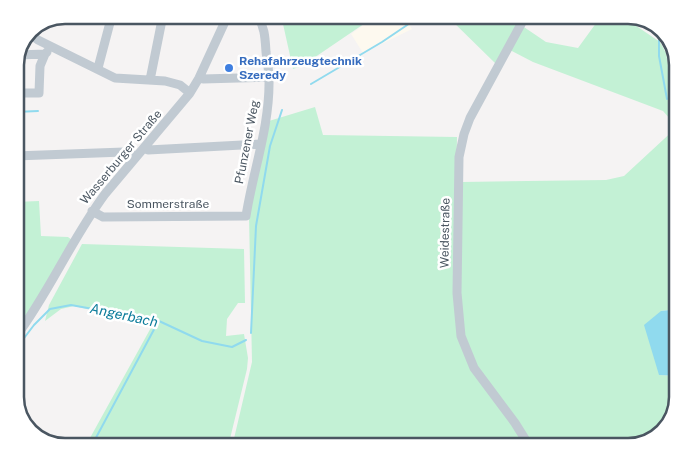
<svg xmlns="http://www.w3.org/2000/svg" width="693" height="462" font-family="'Public Sans',sans-serif">
  <style>
    .commercial { fill: #fdf9ef }
    .green { fill: #c3f1d5 }
    .water { fill: #90daee }
    .lines { fill: none; stroke-linecap: round; stroke-linejoin: round }
    .stream { stroke: #90daee; stroke-width: 2 }
    .minor { stroke: #c1cad2; stroke-width: 9 }
    .shop-dot { fill: #3f7fe0; stroke: #fff; stroke-width: 2 }
    .labels { text-anchor: middle; dominant-baseline: central; stroke-width: 5; stroke-linejoin: round; paint-order: stroke }
    .shop-label { font-size: 12px; font-weight: bold; fill: #366cbe; stroke: #fff; text-anchor: start }
    .street-label { font-size: 12px; fill: #4a5661; stroke: #fff }
    .water-label { font-size: 14px; font-style: italic; fill: #0c7c9b; stroke: #fff }
    .rim { fill: none; stroke: #4a5661; stroke-width: 2.5 }
  </style>
  <rect width="100%" height="100%" fill="#f5f3f3"/>
  <path class="commercial" d="M377,15h26l9,14 -49,24 -12,-19z"/>
  <path class="green" d="M281,15h96l-75,51 -9,3z
    M446,15h65l7,8 28,19 32,6 24,-33h18l40,27 6,11 5,28 7,27v201l-17,2 -2,64 19,1v21l-9,28 -41,22h-94l-59,-84 -8,-16 -7,-36 2,-129 144,-2 18,-4 53,-49 -14,-16 -130,-49 -27,-14 -10,16z
    M315,107l8,28 134,2 -3,166 6,39 68,105h-296l20,-85 -3,-146 20,-95z
    M39,201l2,35 27,1 4,3 -24,42 -33,51v-131z
    M82,244l162,5 1,54h-7l-11,16 -1,17 18,-2 4,24 -1,11 -19,78h-143l68,-123 -79,-18 -13,3 -16,12 4,-16z"/>
  <path class="water" d="M678,309v67l-19,-1 -15,-50 17,-14z"/>
  <g class="lines">
    <path class="stream" d="M659,28v28l8,43
      M311,84l71,-42 40,-27
      M15,112l23,-1
      M251,333l5,-107 14,-80 12,-36
      M15,350l19,-25 16,-16 21,-4 88,16 43,20 30,6 14,-7
      M91,447l67,-125
      M549,447l17,-6 25,-3 25,9"/>
    <path class="minor" d="M526,15l-56,103 -6,16 -5,23 -2,136 4,43 13,32 41,55 15,24
      M29,33l9,7 77,38 50,3 15,4 10,8
      M18,55l27,-1 2,-2
      M98,68l14,-53
      M199,78l4,1 66,-2
      M150,80l13,-65
      M15,93h24l1,-27 5,-12
      M144,148l4,2 113,-6
      M15,156l109,-4 13,4
      M92,211l11,6 143,-1c7,-45 24,-90 23,-137 0,-9 -2,-18 -3,-27 -1,-15 -1,-24 -9,-37
      M15,338c34,-45 56,-98 90,-144l85,-101 9,-15 29,-63"/>
  </g>
  <circle class="shop-dot" cx="229" cy="68" r="5"/>
  <g class="labels">
    <g class="shop-label">
      <text x="239" y="61">Rehafahrzeugtechnik<tspan x="239" dy="14">Szeredy</tspan></text>
    </g>
    <g class="street-label">
      <text transform="translate(247 142) rotate(-79)">Pfunzener Weg</text>
      <text transform="translate(121 157) rotate(-50)">Wasserburger Straße</text>
      <text x="168" y="204">Sommerstraße</text>
      <text transform="translate(445 233) rotate(-89)">Weidestraße</text>
    </g>
    <g class="water-label">
      <text transform="translate(124 315) rotate(12)">Angerbach</text>
    </g>
  </g>
  <path d="M0 0H693V462H0ZM65 24H628A41 41 0 0 1 669 65V397A41 41 0 0 1 628 438H65A41 41 0 0 1 24 397V65A41 41 0 0 1 65 24Z" fill="#fff" fill-rule="evenodd"/>
  <path class="rim" d="M65 24H628A41 41 0 0 1 669 65V397A41 41 0 0 1 628 438H65A41 41 0 0 1 24 397V65A41 41 0 0 1 65 24Z"/>
</svg>
